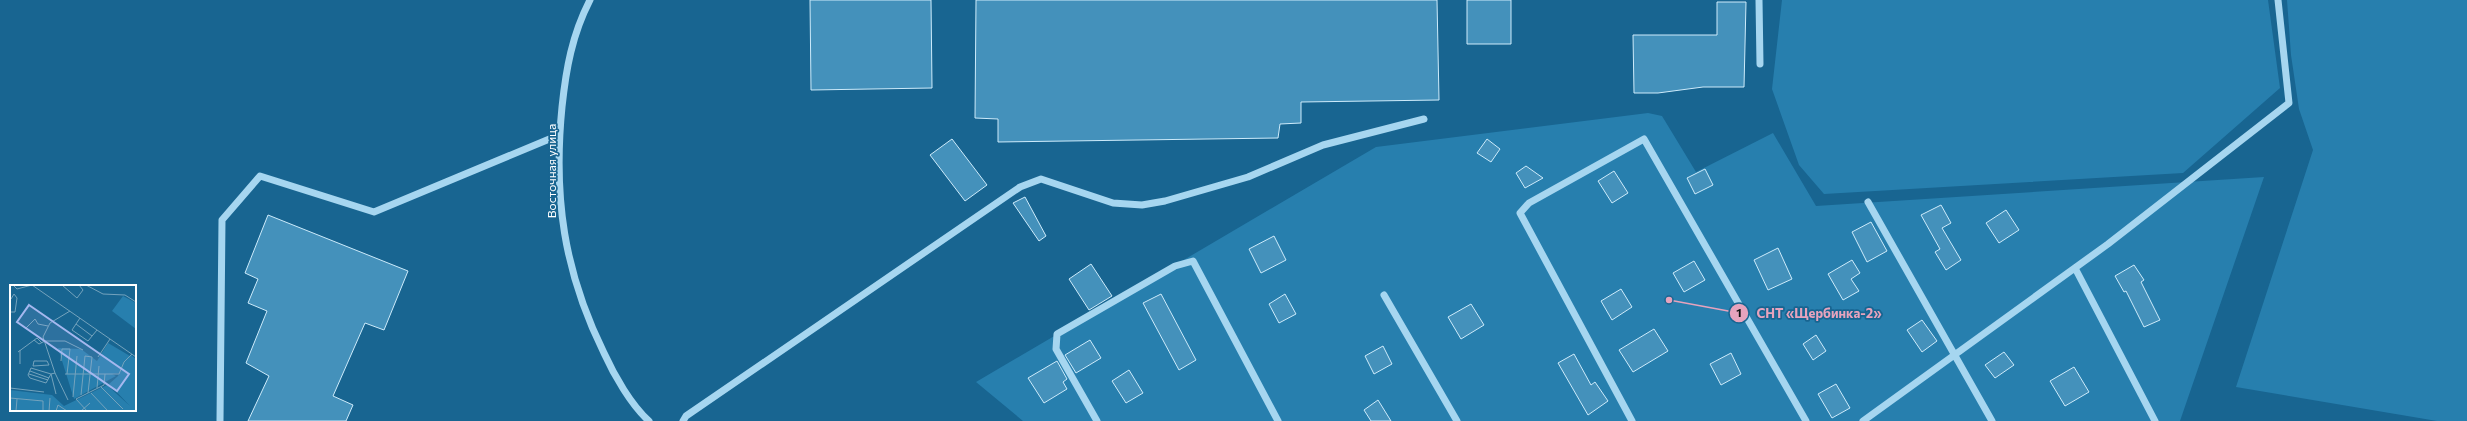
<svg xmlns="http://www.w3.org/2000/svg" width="2467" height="421" font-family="Commissioner,sans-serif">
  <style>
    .green { fill: #277fae }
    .building { fill: #4491bb; stroke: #cdebfb }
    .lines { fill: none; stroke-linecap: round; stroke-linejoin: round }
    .minor { stroke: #a6d6f0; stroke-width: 7 }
    .labels { text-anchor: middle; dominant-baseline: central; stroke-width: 3.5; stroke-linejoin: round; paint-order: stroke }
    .street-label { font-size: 12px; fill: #fff; stroke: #186591 }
    .inset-road { fill: none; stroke: #74a3bd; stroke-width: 1 }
    .view { fill: #a5b8ef; fill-opacity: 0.15; stroke: #a5b8ef; stroke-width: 2 }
    .inset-edge { fill: none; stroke: #fff; stroke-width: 2 }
    .leader { fill: none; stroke: #e7a3bd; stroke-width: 1.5 }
    .callout-dot { fill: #e7a3bd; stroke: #186591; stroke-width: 1.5 }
    .mark-label { font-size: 12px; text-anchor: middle; font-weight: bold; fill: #111 }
    .callout-label { font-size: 13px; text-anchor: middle; font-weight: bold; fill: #e7a3bd; stroke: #186591; stroke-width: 3.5; stroke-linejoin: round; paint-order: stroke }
  </style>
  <rect width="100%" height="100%" fill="#186591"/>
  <path class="green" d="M1782,0h486l12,88 -97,85 -359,21 -25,-29 -27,-76z
    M2287,0h180v421h-30l-201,-34 77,-237 -14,-41 -8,-54z
    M1648,113l14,3 34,56 77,-39 43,73 448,-29 -84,244h-1157l-47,-39 400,-235z"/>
  <path class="building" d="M810,0h121l1,88 -121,2z
    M976,0h461l2,100 -138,2v21l-21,1 -2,14 -280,4v-23l-23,-1z
    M1467,0h44v44h-44z
    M1717,2h29l-2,85h-41l-45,6h-24l-1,-58h84z
    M952,139l35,46 -22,16 -35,-46z
    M1487,139l13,10 -9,13 -14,-9z
    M1526,166l17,12 -18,10 -9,-15z
    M1705,169l8,16 -18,9 -8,-16z
    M1614,171l14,22 -16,10 -14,-22z
    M1025,197l21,39 -7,5 -26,-38z
    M1941,205l10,18 -9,5 19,32 -15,10 -11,-18 5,-3 -19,-34z
    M2006,210l13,20 -20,13 -13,-20z
    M268,215l140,56 -24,59 -19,-7 -32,73 20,9 -7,16h-98l21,-45 -23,-13 21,-52 -19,-8 10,-24 -13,-6z
    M1871,222l16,29 -20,11 -15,-30z
    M1274,236l12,24 -25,13 -12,-24z
    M1778,248l14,31 -24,11 -14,-30z
    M1852,260l8,13 -9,6 8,12 -16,9 -15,-26z
    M1694,261l11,19 -21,12 -11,-19z
    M1091,264l21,32 -23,14 -20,-31z
    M2134,265l10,15 -3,2 19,38 -16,7 -18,-36 -2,1 -9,-16z
    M1621,289l11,18 -20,13 -11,-19z
    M1161,294l35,66 -17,10 -36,-67z
    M1285,294l11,20 -17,9 -10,-19z
    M1471,304l13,21 -23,14 -13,-22z
    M1922,320l15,21 -15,11 -15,-22z
    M1654,329l14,22 -35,21 -14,-22z
    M1816,335l10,16 -13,9 -10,-16z
    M1090,340l11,18 -25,15 -11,-18z
    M1383,346l9,18 -18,10 -9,-18z
    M2004,352l10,13 -19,13 -10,-13z
    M1731,353l10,21 -20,11 -11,-21z
    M1574,354l17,31 4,-3 13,19 -20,14 -30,-52z
    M1057,361l10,18 -4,3 4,7 -23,14 -16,-25z
    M2074,367l15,25 -24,14 -15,-25z
    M1129,370l14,23 -17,10 -14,-22z
    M1836,384l14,24 -18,10 -14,-24z
    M1378,400l13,21h-20l-7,-11z"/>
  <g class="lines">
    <path class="minor" d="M590,0c-18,35 -24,69 -28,107 -9,90 2,165 42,246 10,22 27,52 45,68
      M1759,0l1,64
      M1868,202l124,219
      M2075,268l80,153
      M1384,295l73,126
      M220,421l2,-201 38,-44 114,36 185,-77
      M683,421l3,-5 334,-229 21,-8 72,24 29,2 23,-4 83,-24 75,-32 101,-26
      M1097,421l-41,-72 1,-15 118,-68 18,-5 85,160
      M1632,421l-112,-208 9,-10 115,-64 162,282
      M1863,421l245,-177 181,-141 -11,-103"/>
  </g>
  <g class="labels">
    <g class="street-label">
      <text transform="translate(551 171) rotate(-90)">Восточная улица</text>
    </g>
  </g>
  <g transform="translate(10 285)">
    <rect width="126" height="126" fill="#186591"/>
    <path d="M113,11l13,7v26l-24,-18zM98,58l22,13 -11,17 -7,1 4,2 -42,23 -16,-51 23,1 16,12zM121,70l5,4v52h-126v-21l42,5 12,11 43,-21 23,21 -21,-22 9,-8 6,-13z" fill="#277fae"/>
    <path class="inset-road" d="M3,0l4,4 15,-4M22,0l104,72M52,0l15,13 6,-8 -4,-5M76,0l17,9 22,1 11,7M0,27h5l2,-14 -3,-4 -3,5M70,33l-8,12 16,11 9,-11M66,39l16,12M15,44l10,-10 3,5 10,2M24,55l5,4 6,-3h20l18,9M8,67l19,-14 5,5M88,72l12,-18M24,76h13l2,4 -16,1zM51,76l1,-12h8l-3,25M10,79v-14M20,86l19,7M19,89l19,6M41,89l-5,9 -16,-5 -2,-3 3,-7 20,6 4,-1M41,89l5,20M55,89h54l5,-12 8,-8M91,102l22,22M0,103l34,4M87,103l2,-22M81,108l17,18M71,110l4,-39 7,1 -4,36M63,112l4,-41M0,113l33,3v10M58,115l-13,-27 -12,-36 7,-14 20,-12M6,126l1,-12M39,126l1,-13M46,126l2,-6 9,6M71,126l9,-8M77,126l-11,-12 28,-14 1,-11"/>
    <path class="view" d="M19,20l100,69 -12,17 -100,-69z"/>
    <rect width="126" height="126" class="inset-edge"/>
  </g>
  <path class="leader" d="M1669 300L1739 313"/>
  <g class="callout-dot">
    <circle cx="1669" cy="300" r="4"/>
    <circle cx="1739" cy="313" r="10"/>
  </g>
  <g class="mark-label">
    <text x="1739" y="317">1</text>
  </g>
  <g class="callout-label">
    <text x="1819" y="318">СНТ «Щербинка-2»</text>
  </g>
</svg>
